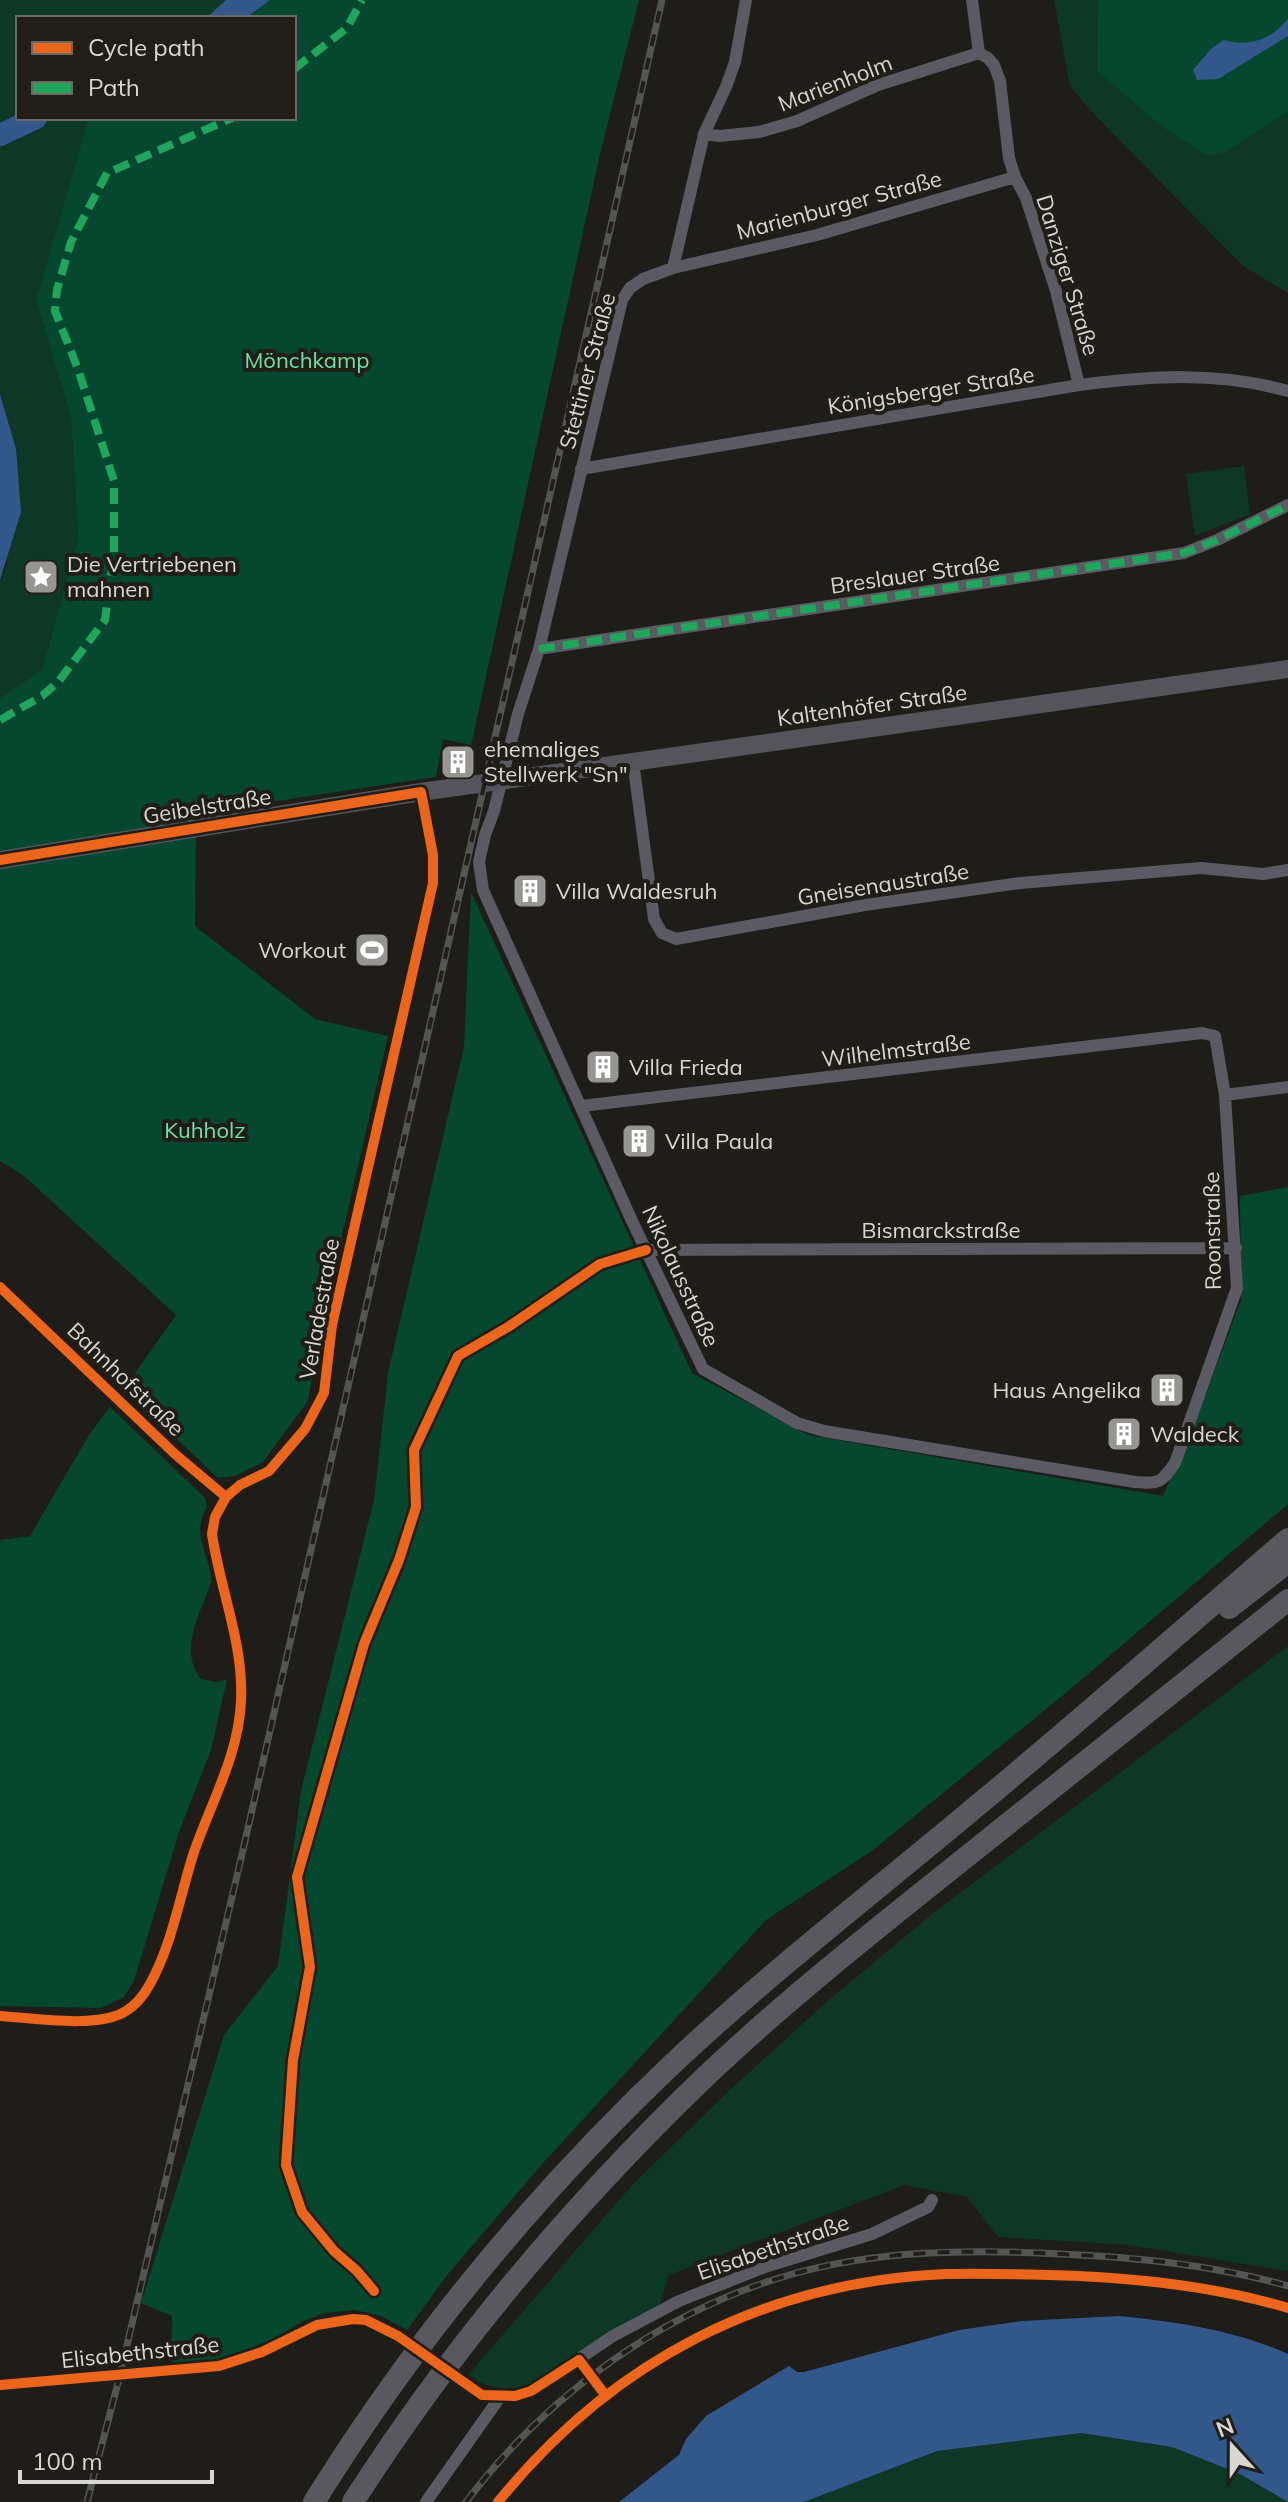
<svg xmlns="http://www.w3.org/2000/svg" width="1288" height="2502" font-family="Mulish,sans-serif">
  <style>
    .green { fill: #0e3826 }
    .forest { fill: #06472f }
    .water { fill: #32578b }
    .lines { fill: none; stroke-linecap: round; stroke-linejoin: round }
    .river { stroke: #32578b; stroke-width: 22 }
    .street { stroke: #5b5a63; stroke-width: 12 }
    .secondary { stroke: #54545a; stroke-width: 18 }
    .highway { stroke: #5a585f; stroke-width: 22 }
    .rail-casing { stroke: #555455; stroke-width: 7 }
    .rail { stroke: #201e17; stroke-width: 4; stroke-dasharray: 12; stroke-linecap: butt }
    .quiet { stroke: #20a55d; stroke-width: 8; stroke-dasharray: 16 8; stroke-linecap: butt }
    .cycleway-casing { stroke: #201e17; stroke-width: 15 }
    .cycleway { stroke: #eb651d; stroke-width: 10 }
    .labels { text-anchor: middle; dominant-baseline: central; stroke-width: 8; stroke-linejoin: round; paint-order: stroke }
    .street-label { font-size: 22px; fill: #d7d6d1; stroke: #201e17 }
    .park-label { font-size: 22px; fill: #6de2aa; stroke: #201e17 }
    .poi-label { font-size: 22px; fill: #d7d6d1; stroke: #201e17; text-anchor: start }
  </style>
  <rect width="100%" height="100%" fill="#1e1d19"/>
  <path class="green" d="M0,0h298l-19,18h-261v100h96l-78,182 35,117 7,122 -36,131 -42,28v-118l7,-16 9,-115 -16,-55z
    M1054,0h234v293l-45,-27 -151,-154 -22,-26z
    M1244,466l6,48 -55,22 -9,-62z
    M1288,1646v625l-160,-26 -130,-8 -31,-40 -63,-12 -235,90 -9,29 -131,82c-25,5 -41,3 -61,-11l165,-191 99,-96 98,-89 102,-85z
    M1081,2433l91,14 68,27 48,28h-484l133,-51z"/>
  <path class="forest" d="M270,0h369l-39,154 -129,591 -28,-6 -7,38 -244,37 4,21 -1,91 120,93 73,17 -66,285 -14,80 -45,61 -28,14 -17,2 -94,-89 52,-74 -152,-139 -24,-15v-463l42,-28 36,-131 -7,-122 -35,-117 53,-182h205v-100h-48z
    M1098,0h190v111l-63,41 -19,3 -43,-28 -66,-56z
    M471,892l221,481 116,62 355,61 36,-83 42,-113 -1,-104 48,-9v317l-221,188 -194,158 -107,70 -223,243 -95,111 -41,56 -26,-14 -26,-6 -31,3 -21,8 -32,19 -60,23 -40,3 1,-50 -31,-13 83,-268 54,-69 23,-175 73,-291 14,-127 76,-326z
    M110,1407l95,91 2,9c-18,28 5,50 4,76 -11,31 -33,67 -10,96l16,3 10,-3 -16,71 -32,82 -45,149 -10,16 -23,11 -101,-2v-466l30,-4 59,-101z"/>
  <path class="water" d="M226,0h44l-24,18h-40z
    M1288,19v17l-70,43 -21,1 -4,-10 19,-22 12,-8c26,7 47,0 64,-21z
    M0,394l16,55 5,63 -21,68z
    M1119,2316c58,6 116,14 169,38v148l-48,-28 -68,-27 -91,-14 -144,18 -133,51h-185l60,-47 7,-16 20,-23 83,-50 8,6h7l155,-42 63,-9z"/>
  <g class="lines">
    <path class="river" d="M0,135l36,-17"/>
    <path class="street" d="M972,0l7,53
      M979,53l9,5 6,7 6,16 9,77 6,19 11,21 30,93 23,94
      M704,134l15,2 40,-4 38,-11 81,-36 101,-32
      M673,268l31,-134 22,-47 9,-25 11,-62
      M581,469l498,-84c74,-9 136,-14 209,6
      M539,649l645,-96 33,-13 71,-35
      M633,761l21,158 8,14 14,6 189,-34 155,-22 181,-15 62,6 25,-4
      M1225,1095l63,-8
      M581,1106l621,-73 13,3 10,59 12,193 -62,175c-14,20 -16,21 -40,19l-311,-51 -27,-8 -94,-54 -71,-148 -149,-331 -4,-28 6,-27 9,-24 24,-97 21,-65 83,-349 8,-12 13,-9 30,-11 144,-33 198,-58
      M646,1250l590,-2
      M0,1287l176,168 50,42
      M0,2016c33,2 98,13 126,-5 10,-6 18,-16 24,-27 22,-39 30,-89 44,-132 17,-49 45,-98 47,-151 3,-56 -21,-112 -29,-167l3,-17 11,-20 14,-12 29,-14 36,-42 19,-36 8,-68 101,-442v-28l-12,-63
      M0,2385l219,-19 43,-14 55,-27 36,-6 13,1 32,16 84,59 33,1 16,-5 82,-55 66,-35 86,-34 107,-33 56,-27 4,-7
      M426,2502l74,-105"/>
    <path class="secondary" d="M0,860l421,-68 867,-123"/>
    <path class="highway" d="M1229,1608l59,-46
      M314,2502c102,-164 227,-315 368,-447 95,-88 197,-167 296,-250 105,-87 207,-177 310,-266
      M353,2502c99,-155 218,-296 351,-424 82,-78 172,-149 261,-220 108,-86 216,-172 323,-258"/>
    <defs>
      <path id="rail" d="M87,2502l33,-127 123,-525 419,-1850
        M466,2502c80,-106 195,-190 323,-227 87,-25 181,-26 271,-21 76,3 154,11 228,32"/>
    </defs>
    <use href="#rail" class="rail-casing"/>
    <use href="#rail" class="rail"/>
    <path class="quiet" d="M294,69l53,-41 15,-28
      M539,649l645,-96 33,-13 71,-35
      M0,720l42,-24 17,-15 46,-61 9,-65v-74l-36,-112 -23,-58 2,-21 14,-48 36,-69 125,-55"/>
    <defs>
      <path id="cycleway" d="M0,860l421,-68 12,63v28l-101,442 -8,68 -19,36 -36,42 -29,14 -14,12 -11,20 -3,17c8,55 32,111 29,167 -2,53 -30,102 -47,151 -14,43 -22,93 -44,132 -6,11 -14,21 -24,27 -28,18 -93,7 -126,5
        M0,1287l176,168 50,42
        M374,2291l-17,-20 -23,-20 -32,-39 -16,-47 7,-105 17,-93 -13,-90 67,-233 35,-84 17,-53 -2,-57 44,-94 50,-29 92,-63 46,-14
        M0,2385l219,-19 43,-14 55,-27 36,-6 13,1 32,16 84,59 33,1 16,-5 48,-31 27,36
        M498,2502c114,-141 266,-220 448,-228 34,-1 69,0 103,1 81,2 162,10 239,33"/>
    </defs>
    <use href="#cycleway" class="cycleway-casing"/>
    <use href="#cycleway" class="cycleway"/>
  </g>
  <defs>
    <symbol id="sight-square" viewBox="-11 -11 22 22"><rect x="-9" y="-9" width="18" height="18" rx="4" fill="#969591" stroke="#201e17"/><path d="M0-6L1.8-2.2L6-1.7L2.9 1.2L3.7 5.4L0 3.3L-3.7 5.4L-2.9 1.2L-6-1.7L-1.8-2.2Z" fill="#fff"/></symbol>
    <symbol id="building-square" viewBox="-11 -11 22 22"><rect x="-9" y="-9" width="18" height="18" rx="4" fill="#969591" stroke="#201e17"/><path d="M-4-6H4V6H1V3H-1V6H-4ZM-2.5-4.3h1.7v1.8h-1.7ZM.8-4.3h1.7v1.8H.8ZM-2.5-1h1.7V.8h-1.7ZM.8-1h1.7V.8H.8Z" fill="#fff"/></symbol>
    <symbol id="stadium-square" viewBox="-11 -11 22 22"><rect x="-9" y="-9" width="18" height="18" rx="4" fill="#969591" stroke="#201e17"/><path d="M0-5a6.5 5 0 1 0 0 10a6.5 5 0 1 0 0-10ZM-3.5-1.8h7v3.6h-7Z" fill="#fff"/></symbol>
  </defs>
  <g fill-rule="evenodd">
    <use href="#sight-square" x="21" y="557" width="40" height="40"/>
    <use href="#building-square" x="438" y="742" width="40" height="40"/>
    <use href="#building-square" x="510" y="871" width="40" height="40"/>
    <use href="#stadium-square" x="352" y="930" width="40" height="40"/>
    <use href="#building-square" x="583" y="1047" width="40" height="40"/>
    <use href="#building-square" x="619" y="1121" width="40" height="40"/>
    <use href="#building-square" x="1147" y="1370" width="40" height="40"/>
    <use href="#building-square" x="1104" y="1414" width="40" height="40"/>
  </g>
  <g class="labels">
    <g class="street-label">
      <text transform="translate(835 83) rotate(-21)">Marienholm</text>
      <text transform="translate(839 205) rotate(-15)">Marienburger Straße</text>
      <text transform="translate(1068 275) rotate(73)">Danziger Straße</text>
      <text transform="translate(587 371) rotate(-75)">Stettiner Straße</text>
      <text transform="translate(931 390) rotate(-9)">Königsberger Straße</text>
      <text transform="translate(915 574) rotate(-8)">Breslauer Straße</text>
      <text transform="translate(872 705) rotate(-8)">Kaltenhöfer Straße</text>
      <text transform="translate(207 806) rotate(-9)">Geibelstraße</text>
      <text transform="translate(883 884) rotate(-9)">Gneisenaustraße</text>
      <text transform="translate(896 1050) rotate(-7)">Wilhelmstraße</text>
      <text x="941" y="1230">Bismarckstraße</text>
      <text transform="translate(1212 1231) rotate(-91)">Roonstraße</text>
      <text transform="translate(681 1276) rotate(65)">Nikolausstraße</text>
      <text transform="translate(319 1309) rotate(-80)">Verladestraße</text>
      <text transform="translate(126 1379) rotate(44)">Bahnhofstraße</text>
      <text transform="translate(773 2247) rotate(-19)">Elisabethstraße</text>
      <text transform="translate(140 2352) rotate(-6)">Elisabethstraße</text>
    </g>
    <g class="park-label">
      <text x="307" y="360">Mönchkamp</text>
      <text x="205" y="1130">Kuhholz</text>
    </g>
    <g class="poi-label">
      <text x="67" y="564">Die Vertriebenen<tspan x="67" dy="25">mahnen</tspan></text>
      <text x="484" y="749">ehemaliges<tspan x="484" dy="25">Stellwerk "Sn"</tspan></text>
      <text x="556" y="891">Villa Waldesruh</text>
      <text x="346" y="950" text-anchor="end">Workout</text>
      <text x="629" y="1067">Villa Frieda</text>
      <text x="665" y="1141">Villa Paula</text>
      <text x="1141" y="1390" text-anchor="end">Haus Angelika</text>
      <text x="1150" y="1434">Waldeck</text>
    </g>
  </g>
  <rect x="16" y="16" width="280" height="104" fill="#201e17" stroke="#696861" stroke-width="2"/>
  <rect x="32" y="42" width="40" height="12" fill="#eb651d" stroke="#696861" stroke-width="2"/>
  <text x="88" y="56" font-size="24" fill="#d7d6d1">Cycle path</text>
  <rect x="32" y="82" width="40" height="12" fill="#20a55d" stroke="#696861" stroke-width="2"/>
  <text x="88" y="96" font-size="24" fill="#d7d6d1">Path</text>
  <g transform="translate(1232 2446) rotate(339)" stroke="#201e17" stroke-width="6" paint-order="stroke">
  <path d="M0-6L14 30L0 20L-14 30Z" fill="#d7d6d1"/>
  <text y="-12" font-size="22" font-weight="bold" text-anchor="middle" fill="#d7d6d1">N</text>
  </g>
  <path d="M20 2470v12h192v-12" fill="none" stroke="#d7d6d1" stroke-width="4"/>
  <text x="32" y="2470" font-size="24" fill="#d7d6d1" stroke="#201e17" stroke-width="6" paint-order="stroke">100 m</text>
</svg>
